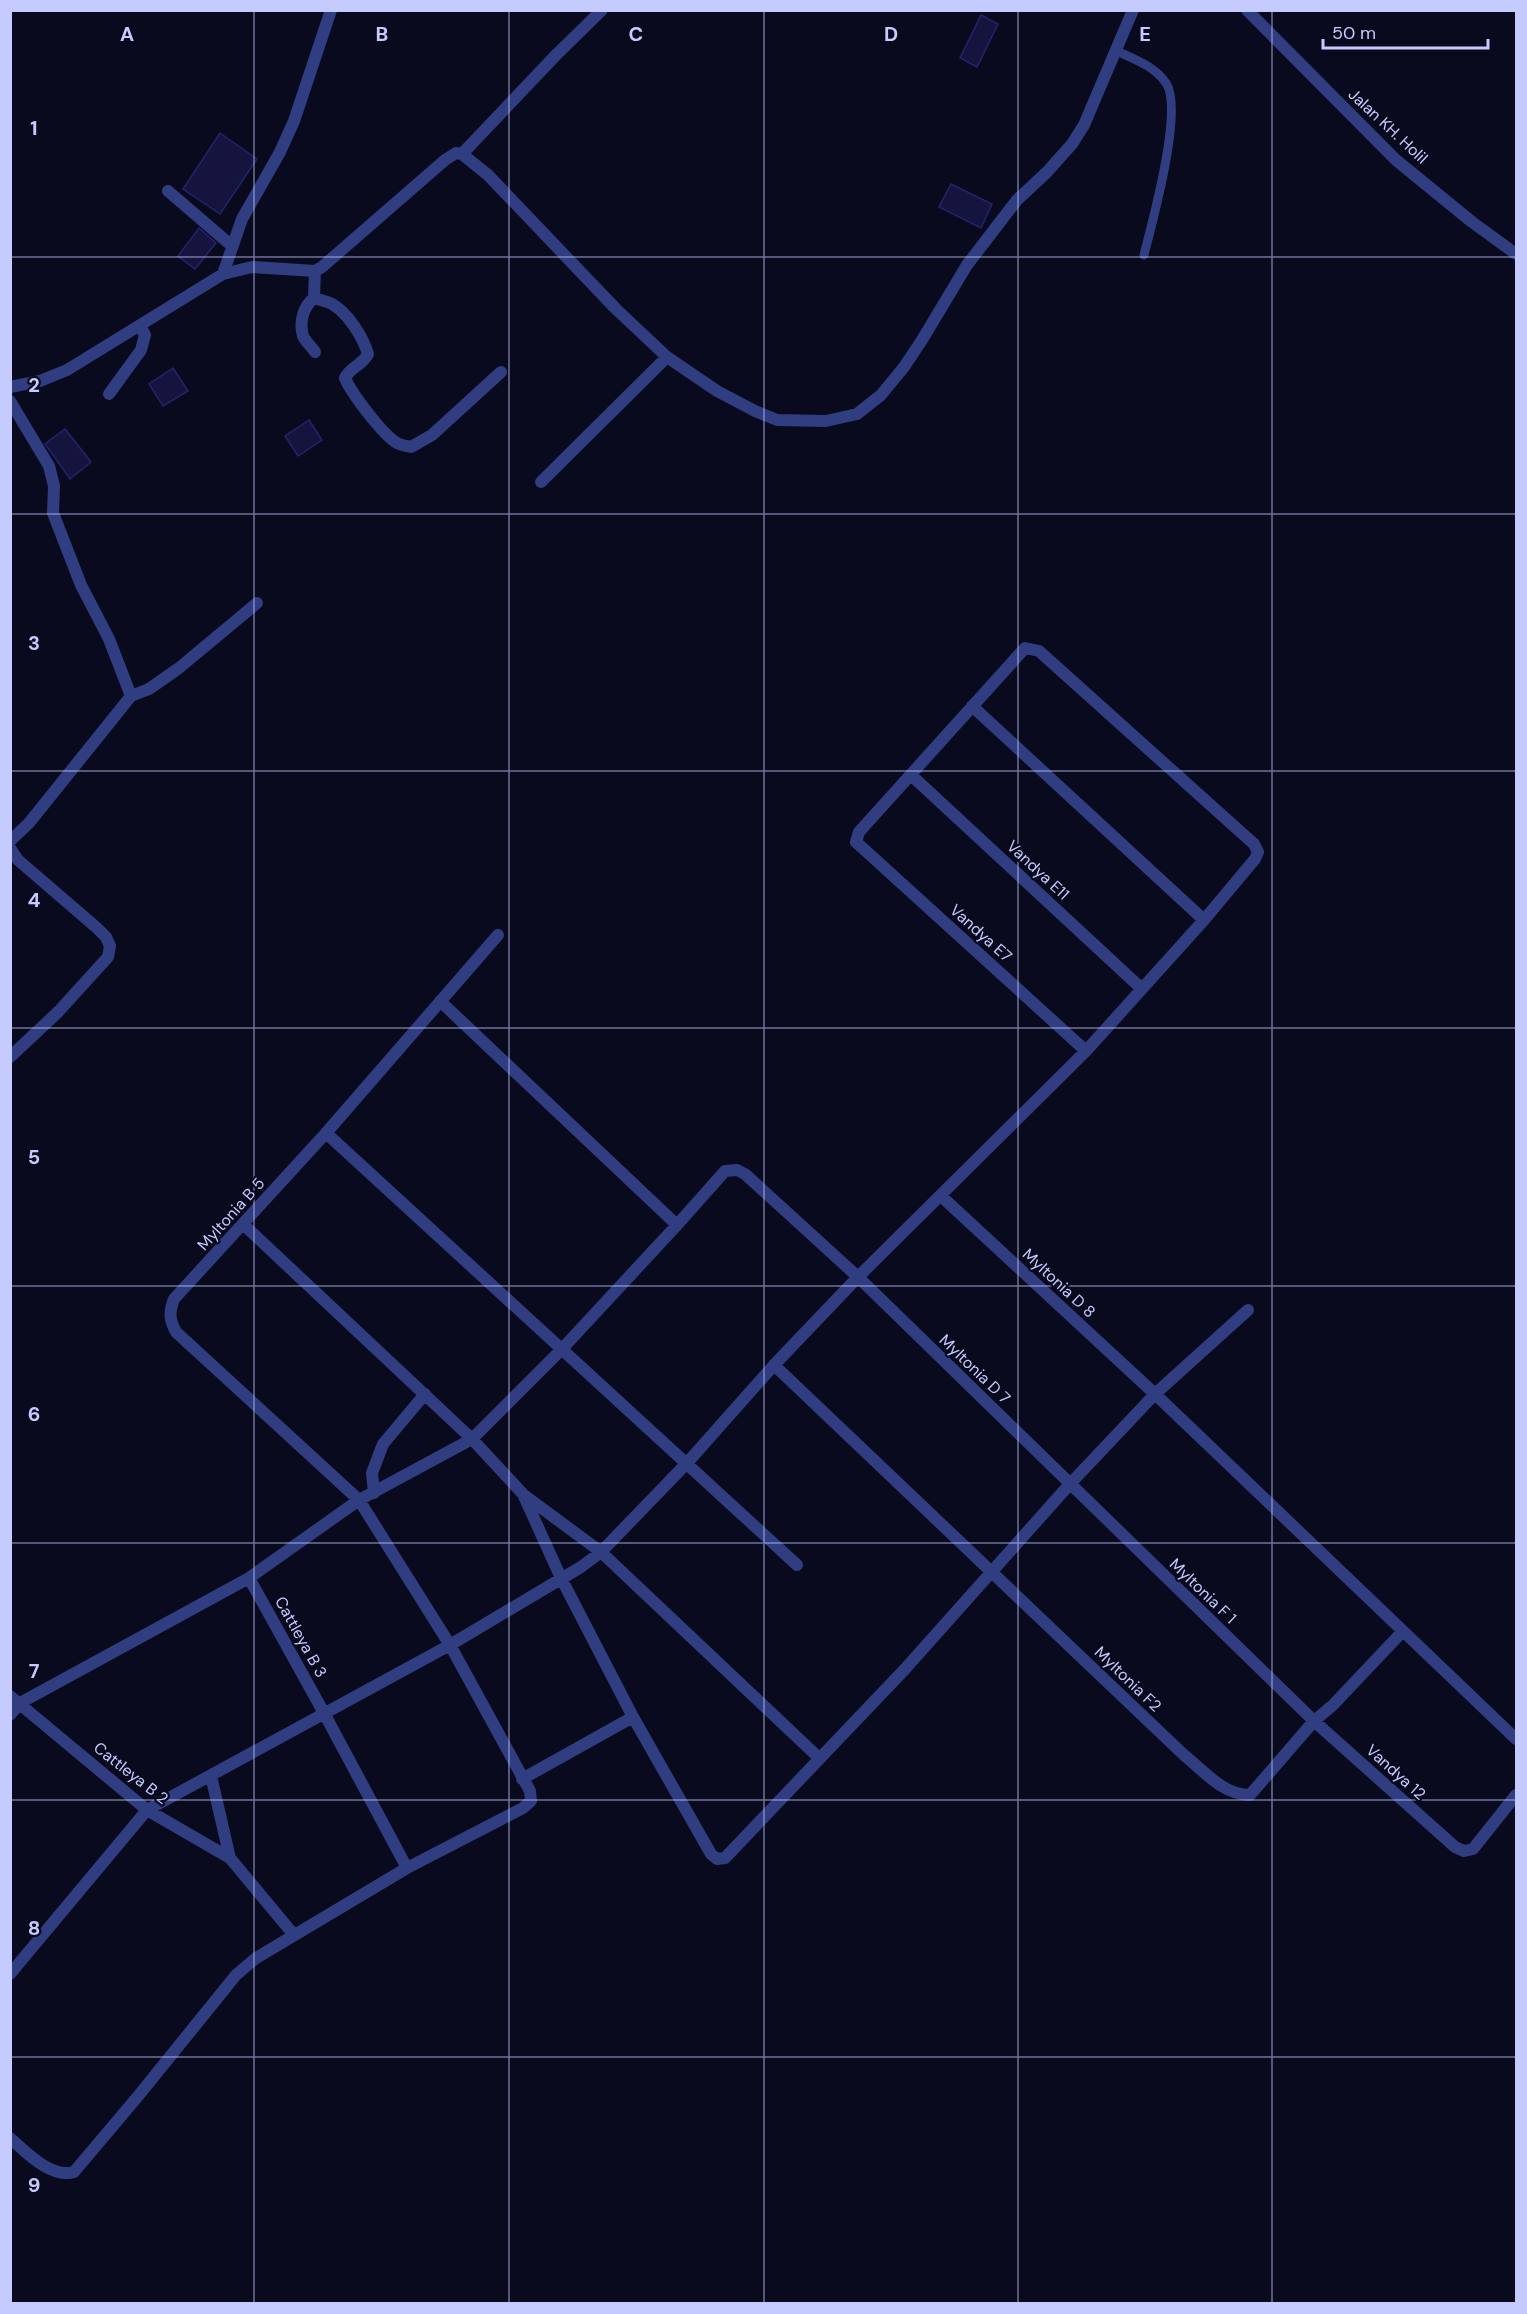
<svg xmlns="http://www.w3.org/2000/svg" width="1527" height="2314" font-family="'DM Sans',sans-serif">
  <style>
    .building { fill: #14143f; stroke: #23246e; stroke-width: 1.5 }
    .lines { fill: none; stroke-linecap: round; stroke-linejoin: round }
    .service { stroke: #303d80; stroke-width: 9 }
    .minor { stroke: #303d80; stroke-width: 12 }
    .grid { fill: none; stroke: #c5caff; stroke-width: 1.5; stroke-opacity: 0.55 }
    .labels { text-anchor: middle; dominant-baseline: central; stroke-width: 4.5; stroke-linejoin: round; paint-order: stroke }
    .street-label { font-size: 16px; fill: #c5caff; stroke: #090a1d }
    .grid-label { font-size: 20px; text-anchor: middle; font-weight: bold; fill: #c5caff; stroke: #090a1d; stroke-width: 4.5; stroke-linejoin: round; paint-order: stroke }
  </style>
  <rect width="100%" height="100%" fill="#090a1d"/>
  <path class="building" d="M981,15l17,9 -21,43 -17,-9z
    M220,133l37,26 -37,55 -37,-25z
    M951,184l41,20 -11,24 -42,-21z
    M199,228l17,15 -21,26 -17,-13z
    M173,368l15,23 -25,15 -14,-22z
    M309,420l13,20 -24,16 -13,-20z
    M65,429l26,33 -21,17 -25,-35z"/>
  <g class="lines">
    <path class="service" d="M1117,51c19,9 37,15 49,32 18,26 -14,140 -22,172"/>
    <path class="minor" d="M1247,10l149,150 76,62 44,32
      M462,154l94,-99 46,-45
      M168,191l64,55
      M315,271l-1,27c-11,9 -15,24 -11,38 2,5 9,11 12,16
      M223,274l19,-55 38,-67 14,-31 37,-111
      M314,298c6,2 12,3 18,6 16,9 31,33 36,50 -6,12 -17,12 -23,24 6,15 38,57 52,65 3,2 10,3 14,4l21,-12 69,-63
      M10,387l30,-6 27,-11 156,-96 29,-7 63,4 7,-4 123,-107 11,-7 6,1 26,21 128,134 51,48 50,34 38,20 22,9 49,1 31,-7 24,-19 23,-28 18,-27 45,-75 50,-65 30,-28 25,-28 12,-19 49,-115
      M109,394l32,-44 4,-15 -5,-9
      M10,401l39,65 5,20 -1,27 28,72 28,54 22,57 -102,127 -19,18
      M541,482l126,-125
      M131,696l18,-7 30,-21 78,-65
      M972,706l232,214
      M911,775l231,214
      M10,848l8,12 79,68 9,9 4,9 -2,11 -50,55 -48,45
      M440,1001l237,224
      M326,1133l471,432
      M941,1196l214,198 361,345
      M244,1225l228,214 51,55 38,84 72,139 78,137 6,5 8,-1 180,-189 164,-184 86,-91 93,-84
      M774,1365l410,390c20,16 39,40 66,40l64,-74 19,-16 70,-74
      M374,1493l-2,-20 11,-29 42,-50
      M524,1495l77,57 217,205
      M249,1578l75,135 83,155
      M10,1696l137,114 83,48 64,77
      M10,1715l10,-12 229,-125 110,-78 113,-61 90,-90 115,-124 48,-54 12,-1 8,4 113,103 456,444 141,126 9,4 9,-2 43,-54
      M211,1776l19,82
      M522,1779l111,-62
      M10,1974l137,-164 303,-165 131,-78 20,-15 86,-89 87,-98 84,-88 228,-226 118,-131 51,-61 3,-7 -4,-8 -215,-193 -14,-3 -166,184 -3,10 230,209
      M10,2138c16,14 41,41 64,34l65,-77 97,-120 20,-17 151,-90 116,-60 8,-7 -1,-10 -80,-146 -91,-145 -183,-168c-7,-13 -7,-20 -2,-33l152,-166 172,-198"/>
  </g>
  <path class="grid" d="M254,10v2294M509,10v2294M764,10v2294M1018,10v2294M1272,10v2294M10,257h1506M10,514h1506M10,771h1506M10,1028h1506M10,1286h1506M10,1543h1506M10,1800h1506M10,2057h1506"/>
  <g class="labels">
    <g class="street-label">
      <text transform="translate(1388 126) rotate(43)">Jalan KH. Holil</text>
      <text transform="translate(1038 870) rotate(43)">Vandya E11</text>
      <text transform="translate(981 933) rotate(42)">Vandya E7</text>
      <text transform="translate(231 1214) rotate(-48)">Myltonia B 5</text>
      <text transform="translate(1059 1283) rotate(43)">Myltonia D 8</text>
      <text transform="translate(975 1369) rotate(44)">Myltonia D 7</text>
      <text transform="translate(1203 1591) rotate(44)">Myltonia F 1</text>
      <text transform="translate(301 1637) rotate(61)">Cattleya B 3</text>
      <text transform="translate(1128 1679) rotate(44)">Myltonia F2</text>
      <text transform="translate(1396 1772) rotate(42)">Vandya 12</text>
      <text transform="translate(131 1773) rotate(38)">Cattleya B 2</text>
    </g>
  </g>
  <g class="grid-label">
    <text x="127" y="41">A</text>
    <text x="382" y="41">B</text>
    <text x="636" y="41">C</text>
    <text x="891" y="41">D</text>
    <text x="1145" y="41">E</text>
    <text x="34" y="135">1</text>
    <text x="34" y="392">2</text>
    <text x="34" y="650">3</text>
    <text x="34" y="907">4</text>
    <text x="34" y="1164">5</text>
    <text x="34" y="1421">6</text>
    <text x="34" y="1678">7</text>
    <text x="34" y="1935">8</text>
    <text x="34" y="2192">9</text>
  </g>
  <rect width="1527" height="2314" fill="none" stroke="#c5caff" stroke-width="24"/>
  <path d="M1323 39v9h165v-9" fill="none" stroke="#c5caff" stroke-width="3"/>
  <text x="1332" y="39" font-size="18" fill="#c5caff" stroke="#090a1d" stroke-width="4.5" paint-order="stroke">50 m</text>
</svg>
